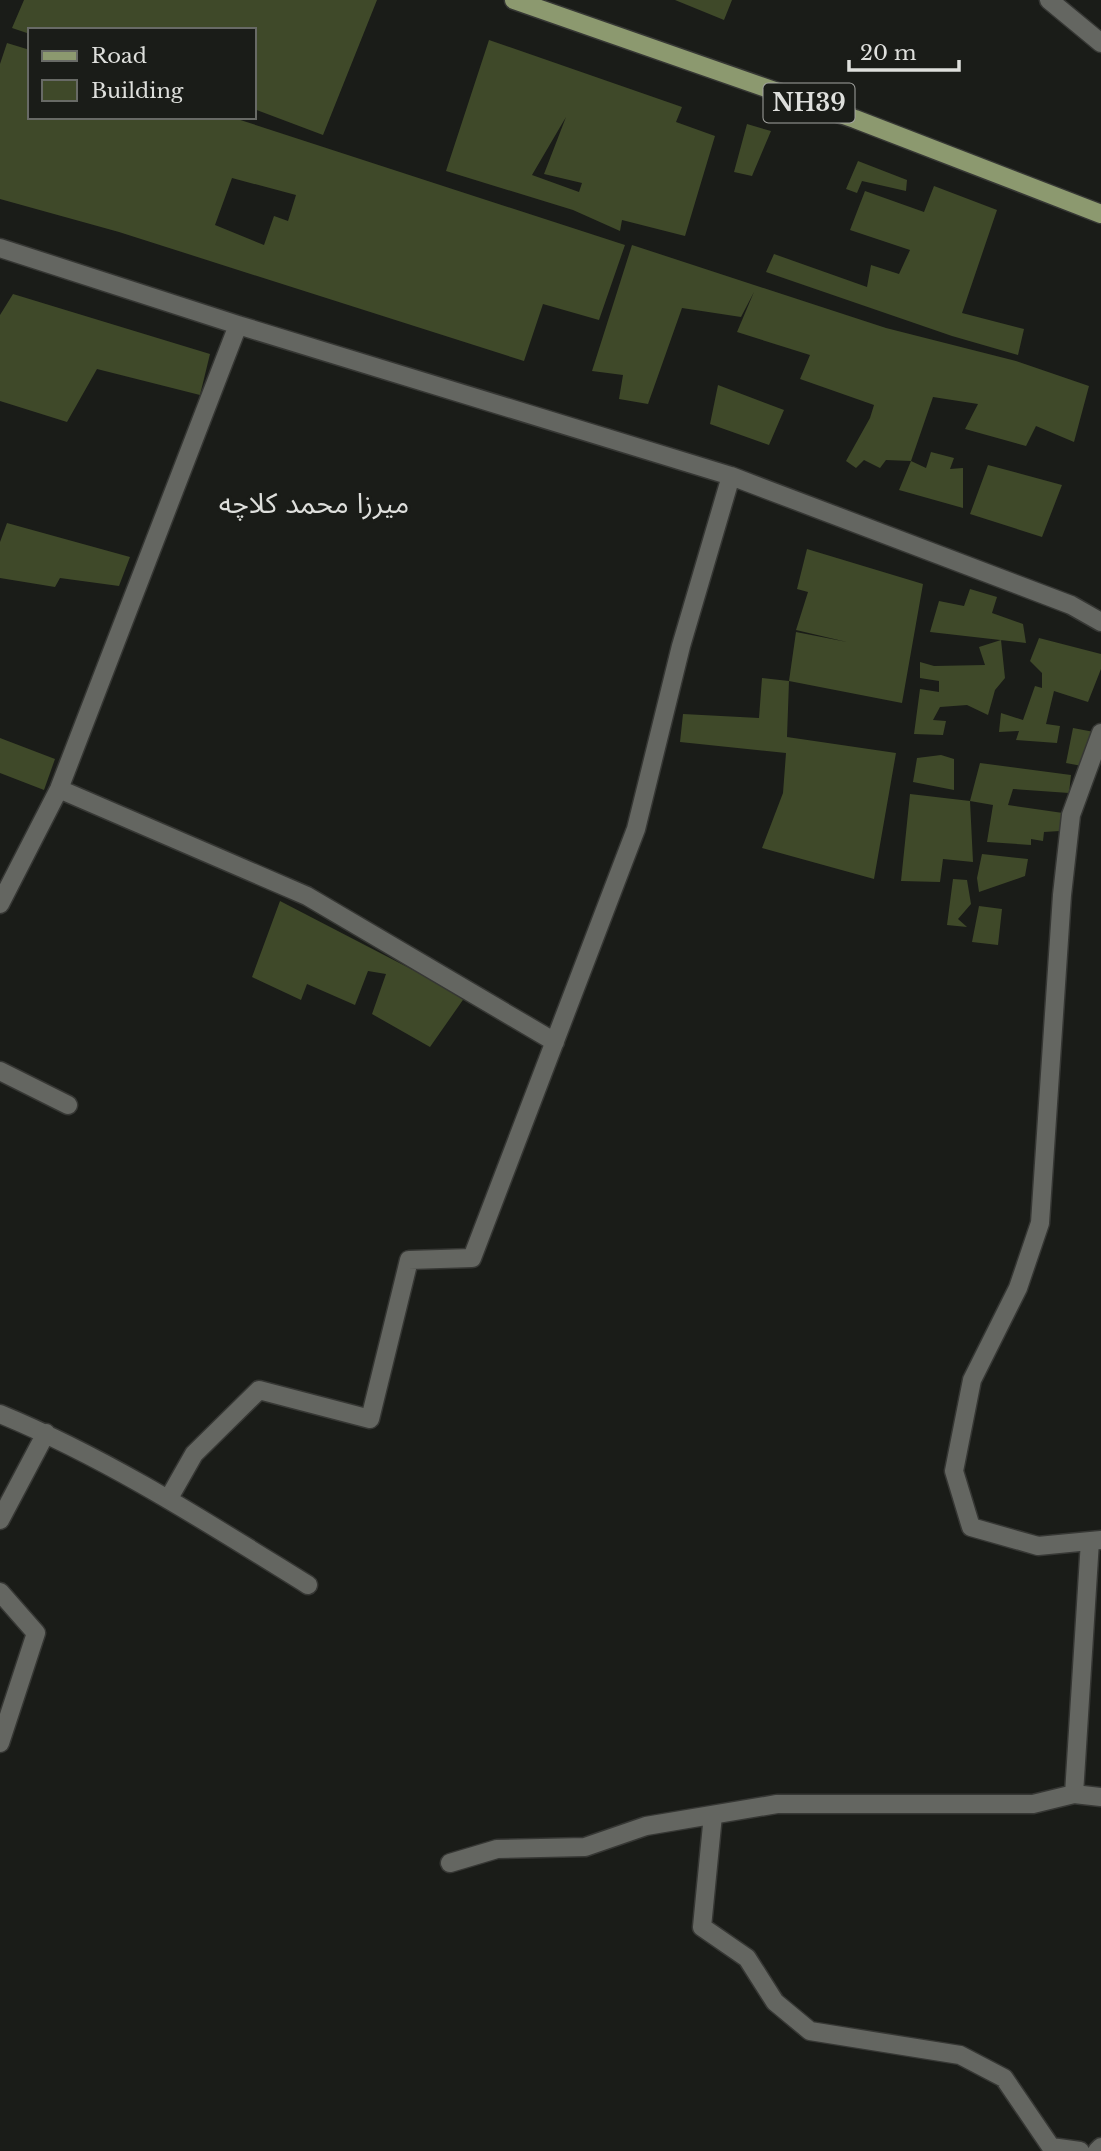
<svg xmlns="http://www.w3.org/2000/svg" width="1101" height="2151" font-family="'Libre Baskerville','Noto Sans Arabic',serif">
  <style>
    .building { fill: #3f4929; fill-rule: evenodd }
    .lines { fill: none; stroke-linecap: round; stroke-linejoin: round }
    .minor-casing { stroke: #363734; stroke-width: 21 }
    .major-casing { stroke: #363734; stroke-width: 21 }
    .minor { stroke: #646661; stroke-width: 18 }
    .major { stroke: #8c996f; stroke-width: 18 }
    .labels { text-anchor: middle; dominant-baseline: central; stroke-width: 6; stroke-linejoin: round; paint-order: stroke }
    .shield { fill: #1a1c18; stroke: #a3a4a1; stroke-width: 2 }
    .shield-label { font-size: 23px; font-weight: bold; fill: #dedfdc }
    .quarter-label { font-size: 28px; fill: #dedfdc; stroke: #1a1c18 }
  </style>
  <rect width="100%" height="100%" fill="#1a1c18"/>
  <path class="building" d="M24,0h353l-54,135 -69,-26v-79h-224v4l-18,-6z
    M675,0h57l-8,20z
    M489,40l193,67 -6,15 39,14 -30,100 -63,-16 -2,11 -47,-21 -127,-39zM566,117l-22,57 38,9 -3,9 -47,-17z
    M7,43l23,7v67h201l394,128 -26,75 -56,-16 -19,57 -405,-129 -119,-33v-135zM232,178l64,17 -8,26 -14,-5 -10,29 -49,-20z
    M747,124l24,7 -19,45 -18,-4z
    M858,161l49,19 -1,11 -44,-10 -5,12 -11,-4z
    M934,186l63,24 -35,103 62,16 -6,26 -66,-19 -186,-64 8,-18 93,33 4,-22 28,9 11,-24 -60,-20 15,-39 59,21z
    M632,245l254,83 130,33 73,25 -15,56 -38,-16 -10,20 -61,-17 13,-25 -45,-7 -22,64 15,7 5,-16 23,6 -4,11 13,-1v40l-64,-18 12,-29 -25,-1 -6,8 -16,-8 -8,8 -10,-7 24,-43 4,-13 -74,-26 10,-24 -73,-23 17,-40 -13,25 -59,-9 -34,96 -29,-5 4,-24 -31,-4z
    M13,294l197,60 -10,41 -103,-26 -30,53 -67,-21v-86z
    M718,385l66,25 -15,35 -59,-21z
    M988,465l74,20 -20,52 -72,-23z
    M7,523l123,34 -11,29 -59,-8 -5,9 -55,-9v-36z
    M807,549l116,35 -21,119 -113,-22 7,-49 51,10 -51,-12 12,-38 -11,-3z
    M970,589l27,8 -5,16 31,11 3,19 -96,-11 9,-31 25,5z
    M1039,638l62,16v15l-13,33 -34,-11 -8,33 14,2 -3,17 -41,-3 3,-9 -20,1 2,-19 22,7 12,-34 7,2v-15l-12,-12z
    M1001,640l4,38 -10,12 -7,25 -21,-10 -27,2 -7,13 13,1 -3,14 -29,-1 6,-45 19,3v-11l-19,-3v-16l14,4 51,-1 -6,-18z
    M762,678l27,3 -2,56 109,16 -22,126 -112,-31 21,-55 3,-40 -106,-11 3,-28 76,4z
    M1073,728l21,4 -12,34 -16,-3z
    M0,738l55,21 -11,31 -44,-17z
    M941,755l13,4v31l-41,-8 4,-24z
    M980,763l91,12 -2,18 -56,-4 -5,16 55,8 -3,18 -16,1 -1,9 -12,-2v6l-44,-3 6,-37 -23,-4 3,61 -30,-3 -3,23 -39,-1 9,-87 60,7z
    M982,854l46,5 -3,17 -46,16 -2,-14z
    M953,879l14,1 4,24 -13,15 9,8 -20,-2z
    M280,901l185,96 -35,50 -58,-33 14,-40 -18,-3 -13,34 -48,-21 -6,16 -49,-23z
    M979,906l23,3 -4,36 -26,-3z"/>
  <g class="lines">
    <defs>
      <path id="minor" d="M1049,0l52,43
        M0,248l238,77 493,151 340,129 30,17
        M1101,733l-30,82 -9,80 -22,328 -22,65 -46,92 -18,91 17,56 67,19 63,-6
        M59,789l248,107 248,146
        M0,904l59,-115 179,-464
        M0,1071l68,34
        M0,1414c109,45 208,109 308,171
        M169,1498l25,-44 65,-64 111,29 39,-159 63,-2 164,-429 45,-183 50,-170
        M0,1520l46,-87
        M0,1592l36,41 -36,110
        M1074,1794l16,-253
        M713,1815l-11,112 45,31 28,44 35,29 150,24 44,23 47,69 29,4
        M450,1863l47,-14 88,-2 61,-21 131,-22h256l41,-10 27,3
        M1097,2151l4,-4"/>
      <path id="major" d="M514,0l341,119 246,95"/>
    </defs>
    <use href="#minor" class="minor-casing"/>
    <use href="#major" class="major-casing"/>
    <use href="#minor" class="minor"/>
    <use href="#major" class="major"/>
  </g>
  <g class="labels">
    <rect class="shield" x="763.5" y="83.5" width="91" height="39" rx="5"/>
    <g class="shield-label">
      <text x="809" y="103">NH39</text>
    </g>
    <g class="quarter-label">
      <text x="314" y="503">میرزا محمد کلاچه</text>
    </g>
  </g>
  <rect x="28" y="28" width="228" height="91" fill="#1a1c18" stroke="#686a66" stroke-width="2"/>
  <rect x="42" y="51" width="35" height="10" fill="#8c996f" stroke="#686a66" stroke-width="2"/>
  <text x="91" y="63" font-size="21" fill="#dedfdc">Road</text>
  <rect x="42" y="80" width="35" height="21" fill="#3f4929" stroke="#686a66" stroke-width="2"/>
  <text x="91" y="98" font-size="21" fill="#dedfdc">Building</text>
  <path d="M849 60v10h110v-10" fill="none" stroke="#dedfdc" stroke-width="3.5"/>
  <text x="860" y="60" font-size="21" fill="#dedfdc" stroke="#1a1c18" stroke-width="5" paint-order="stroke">20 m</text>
</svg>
